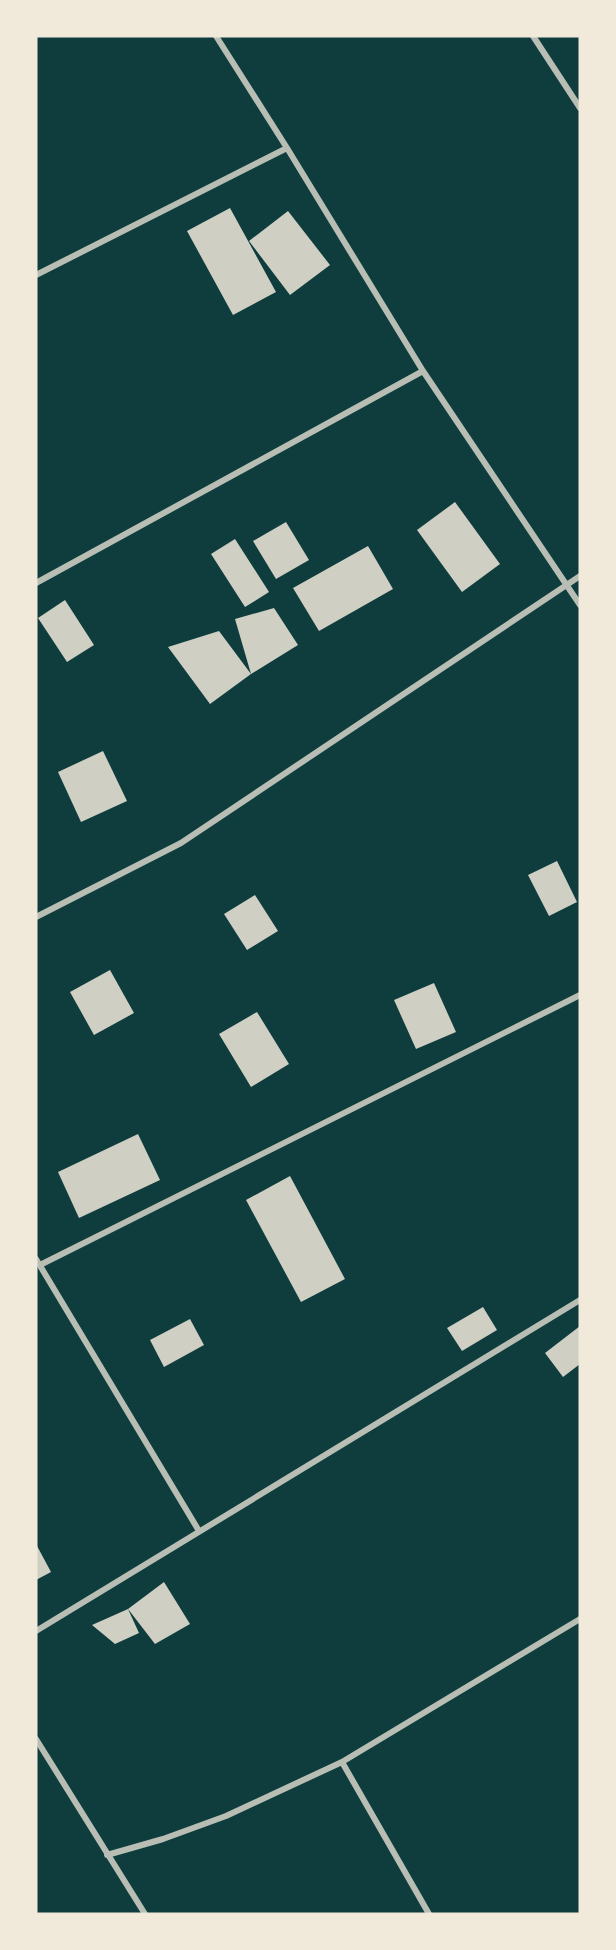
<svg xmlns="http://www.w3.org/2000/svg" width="616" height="1950" font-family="'Zilla Slab',serif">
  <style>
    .building { fill: #cfcfc3 }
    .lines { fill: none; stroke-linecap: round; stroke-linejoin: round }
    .minor { stroke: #b8beb3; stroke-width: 6 }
  </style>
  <rect width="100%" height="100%" fill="#0f3d3e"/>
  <path class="building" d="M230,208l46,84 -43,23 -46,-84z
    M288,211l42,54 -40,30 -41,-54z
    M455,502l45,62 -38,28 -45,-62z
    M286,522l23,38 -33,19 -23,-38z
    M235,539l34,53 -24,15 -34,-53z
    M368,546l25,43 -74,42 -26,-43z
    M65,600l29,45 -27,17 -29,-44z
    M274,608l24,37 -47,29 -16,-55z
    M219,631l32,43 -41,30 -42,-57z
    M103,751l24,50 -46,21 -23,-50z
    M557,861l20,41 -28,14 -21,-41z
    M255,895l23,36 -31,19 -23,-36z
    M110,970l24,43 -40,22 -24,-43z
    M434,983l22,49 -40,17 -22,-49z
    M257,1012l32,52 -38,23 -32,-53z
    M138,1134l22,46 -81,38 -21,-46z
    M290,1176l55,103 -44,23 -55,-102z
    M483,1307l14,23 -35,21 -15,-23z
    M190,1319l14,26 -40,22 -14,-27z
    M580,1326v38l-17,13 -18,-24z
    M36,1544l15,28 -15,8z
    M164,1582l26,42 -35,20 -27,-35 11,24 -24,11 -23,-19 36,-16z"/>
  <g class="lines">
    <path class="minor" d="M216,36l71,112 136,223 157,234
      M533,36l47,72
      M36,275l251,-127
      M36,583l387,-212
      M36,917l145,-74 399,-267
      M36,1259l163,272
      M40,1265l540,-270
      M36,1631l544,-331
      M36,1739l109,175
      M342,1762l87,152
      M107,1855l56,-16 63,-23 116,-54 238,-143"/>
  </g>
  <rect width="616" height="1950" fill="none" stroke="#f1e9da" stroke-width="75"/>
</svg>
